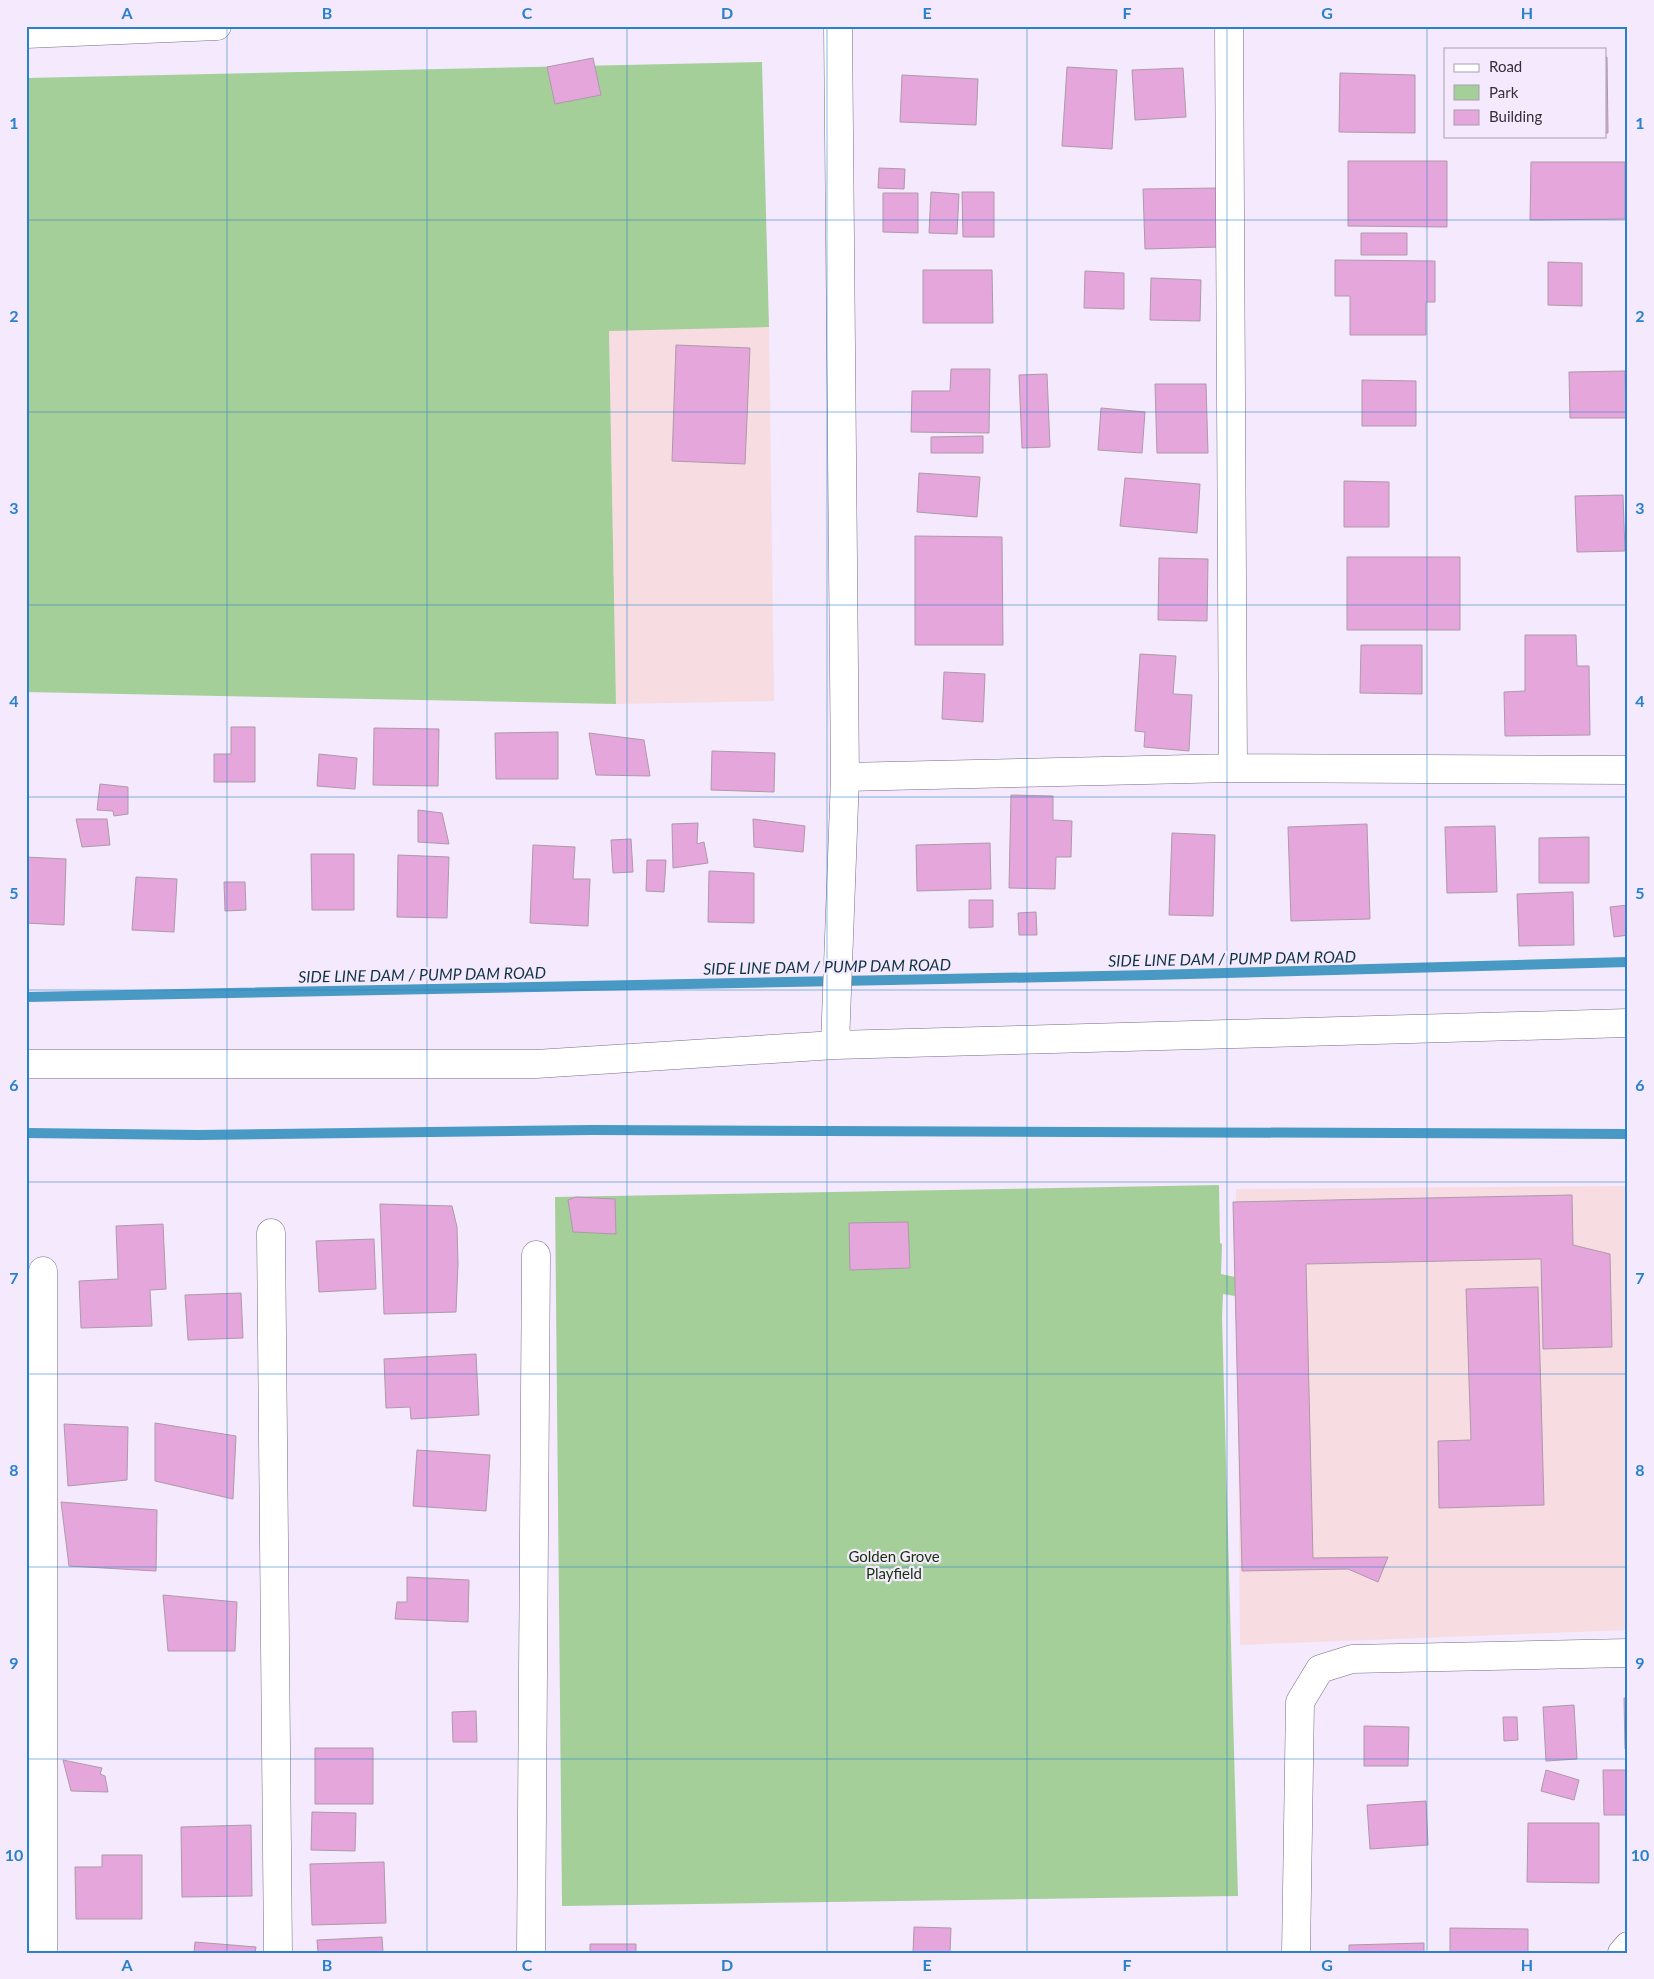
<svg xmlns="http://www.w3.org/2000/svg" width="1654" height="1979" font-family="Lato,sans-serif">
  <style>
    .education { fill: #f7dde1 }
    .green { fill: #a4cf98 }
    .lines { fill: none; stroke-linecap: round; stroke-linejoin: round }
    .stream { stroke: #4899c3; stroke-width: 10 }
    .building { fill: #e5a6db; stroke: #ae99aa }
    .street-casing { stroke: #786d83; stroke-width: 29 }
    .street { stroke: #fff; stroke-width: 28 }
    .grid { fill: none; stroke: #2781ce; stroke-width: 1; stroke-opacity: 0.55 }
    .labels { text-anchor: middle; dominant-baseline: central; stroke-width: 4.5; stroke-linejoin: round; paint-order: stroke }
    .park-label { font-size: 15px; fill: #133307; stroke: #f4e9fd }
    .water-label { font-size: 16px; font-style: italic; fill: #0f3346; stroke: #f4e9fd }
    .neatline { fill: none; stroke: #2781ce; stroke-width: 2 }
    .grid-label { font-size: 16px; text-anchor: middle; font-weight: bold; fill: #2781ce }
  </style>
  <rect width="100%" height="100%" fill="#f4e9fd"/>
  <path class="education" d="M769,327l5,374 -158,3 -7,-374z
    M1628,1186v444l-388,15 -4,-456z"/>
  <path class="green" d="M762,62l7,265 -160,4 7,373 -590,-12v-614z
    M1219,1185l1,58 2,1 -1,30 14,3v19l-12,-2 -1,23 16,579 -676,10 -7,-709z"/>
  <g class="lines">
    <path class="stream" d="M26,997l1126,-22 476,-13
      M26,1133l172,2 394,-5 1036,4"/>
  </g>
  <path class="building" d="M1605,57h2l1,76h-3z
    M593,58l8,37 -46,9 -8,-37z
    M1067,67l50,3 -5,79 -50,-3z
    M1183,68l3,49 -51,3 -3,-50z
    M1340,73l75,2v58l-76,-1z
    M902,75l76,4 -2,46 -76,-3z
    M1348,161h99v66l-99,-1z
    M1531,162h94v57l-95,1z
    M879,168l26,1 -1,20 -26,-1z
    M1218,188l2,59 -75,2 -2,-60z
    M931,192l28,2 -2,40 -28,-1z
    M962,192h32v45h-31z
    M883,193h35v40l-35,-1z
    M1361,233h46v22h-46z
    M1335,260l100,1v41h-9v33h-76v-39h-15z
    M1548,262l34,1v43l-34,-1z
    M923,270h69l1,53h-70z
    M1085,271l39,2v36l-40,-1z
    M1151,278l50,2 -1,41 -50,-1z
    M676,345l74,3 -5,116 -73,-3z
    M951,369h39l-1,64 -78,-1 1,-41h38z
    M1625,371l1,47h-56l-1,-46z
    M1047,374l3,73 -28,1 -3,-73z
    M1362,380l54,1v45h-54z
    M1155,384h51l2,69h-51z
    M1101,408l44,4 -3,41 -44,-3z
    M983,436v17h-52v-16z
    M919,473l61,4 -3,40 -60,-5z
    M1125,478l75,6 -3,49 -77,-7z
    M1344,481l45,1v45h-45z
    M1623,495l2,56 -48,1 -2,-56z
    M915,536l87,1 1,108h-88z
    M1347,557h113v73h-113z
    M1159,558l49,1 -1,62 -49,-1z
    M1525,635h51l1,31h12l1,69 -85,1 -1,-44 21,-1z
    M1361,645h61v49l-62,-1z
    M1140,654l36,2 -3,38 19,1 -3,56 -45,-4 1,-15 -10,-1z
    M944,672l41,2 -2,48 -41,-3z
    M231,727h24v55h-41v-28h17z
    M374,728l65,1 -1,57 -65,-1z
    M558,732v47h-62l-1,-46z
    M589,733l55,7 6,36 -54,-1z
    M712,751l63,2 -1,39 -63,-2z
    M319,754l38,4 -2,31 -38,-3z
    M100,784l28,3v27l-14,2 -1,-5 -16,-1z
    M1011,795l42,1v24l19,1 -1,36h-15l-1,32 -46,-1z
    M418,810l24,3 7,31 -31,-2z
    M76,819h31l3,26 -28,2z
    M753,819l52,7 -2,26 -49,-5z
    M698,823l-1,21 7,-2 4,21 -35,5 -1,-44z
    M1367,824l3,95 -79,2 -3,-94z
    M1495,826l2,66 -50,1 -2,-66z
    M1172,833l43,2 -2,81 -44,-1z
    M1589,837v46h-50v-45z
    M631,839l2,33 -20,1 -2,-33z
    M990,843l1,46 -74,2 -1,-46z
    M533,845l42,2 -2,32h17l-2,47 -58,-3z
    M311,854h43v56h-42z
    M398,855l51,2 -2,61 -50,-1z
    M26,857l40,2 -2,66 -38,-2z
    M647,860h19l-2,32 -18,-1z
    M709,871l45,2v50l-46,-1z
    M136,877l41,2 -3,53 -42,-2z
    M224,882h21l1,28 -21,1z
    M1573,892l1,53 -55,1 -2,-52z
    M969,900h24v27l-24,1z
    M1628,905v30l-14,2 -4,-30z
    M1036,912l1,23h-18l-1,-22z
    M1572,1195l1,50 37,9 2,93 -69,2 -2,-90 -235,5 7,294 75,-1 -10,25 -30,-13 -106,2 -9,-369z
    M576,1197l39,2 1,35 -43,-2 -5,-32z
    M380,1204l72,2 5,21 1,37 -2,48 -72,2z
    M908,1222l2,46 -60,2 -1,-47z
    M163,1224l3,65 -16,1 2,36 -71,2 -2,-47 39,-2 -2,-53z
    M374,1239l2,50 -57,3 -3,-51z
    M1538,1287l6,218 -105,3 -1,-67 33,-1 -5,-151z
    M241,1293l2,45 -55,2 -3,-45z
    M476,1354l3,61 -68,4 -1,-12 -24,1 -2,-49z
    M155,1423l81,13 -3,63 -78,-18z
    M64,1424l64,3 -1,53 -59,6z
    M417,1450l73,5 -4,56 -73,-5z
    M61,1502l96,8 -1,61 -87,-5z
    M407,1577l62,3 -1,42 -73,-3 2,-17h10z
    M163,1595l74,7 -2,49h-67z
    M1624,1698h4v51h-3z
    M1574,1705l3,54 -31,2 -3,-54z
    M476,1711l1,31h-24l-1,-30z
    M1503,1717h14l1,23 -14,1z
    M1364,1726l45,1 -1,39h-44z
    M315,1748h58v56h-58z
    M63,1760l39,8 -2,6 5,2 3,16 -37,-1z
    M1546,1770l33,10 -5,20 -33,-9z
    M1603,1770h25v45h-24z
    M1426,1801l2,44 -58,4 -3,-44z
    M312,1812l44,1 -1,38 -44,-1z
    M1528,1823h71v60l-72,-1z
    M251,1825l1,71 -70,1 -1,-70z
    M102,1855h40v64h-66l-1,-52h27z
    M384,1862l2,61 -74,2 -2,-61z
    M914,1927l37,1 -1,25h-37z
    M1450,1928l78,1v24h-78z
    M382,1937l1,16h-65l-1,-13z
    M195,1942l61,5 -1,6h-61z
    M1424,1943v10h-75v-8z
    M590,1944h46v9h-46z"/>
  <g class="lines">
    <defs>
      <path id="street" d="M1229,26l4,742
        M26,34l191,-8
        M845,777l388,-9 395,2
        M835,1045l10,-268 -7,-751
        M26,1064h510l299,-19 793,-22
        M271,1233l7,720
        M43,1271v682
        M531,1953l5,-698
        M1296,1953l4,-251 20,-33 32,-10 276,-6
        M1622,1953l6,-7"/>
    </defs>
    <use href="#street" class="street-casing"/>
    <use href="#street" class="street"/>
  </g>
  <path class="grid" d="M227,26v1927M427,26v1927M627,26v1927M827,26v1927M1027,26v1927M1227,26v1927M1427,26v1927M26,220h1602M26,412h1602M26,605h1602M26,797h1602M26,990h1602M26,1182h1602M26,1374h1602M26,1567h1602M26,1759h1602"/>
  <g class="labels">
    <g class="park-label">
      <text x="894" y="1556">Golden Grove<tspan x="894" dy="17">Playfield</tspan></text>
    </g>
    <g class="water-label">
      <text transform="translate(1232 958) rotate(-1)">SIDE LINE DAM / PUMP DAM ROAD</text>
      <text transform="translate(827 966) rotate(-1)">SIDE LINE DAM / PUMP DAM ROAD</text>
      <text transform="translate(422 974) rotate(-1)">SIDE LINE DAM / PUMP DAM ROAD</text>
    </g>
  </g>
  <rect width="1654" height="1979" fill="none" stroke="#f4e9fd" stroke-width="55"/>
  <rect x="1444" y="48" width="162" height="90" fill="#f4e9fd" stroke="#a79faf"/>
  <rect x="1454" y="64" width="25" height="8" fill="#ffffff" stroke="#a79faf"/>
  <text x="1489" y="72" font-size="15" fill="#342f39">Road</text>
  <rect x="1454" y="85" width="25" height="15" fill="#a4cf98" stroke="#a79faf"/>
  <text x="1489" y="98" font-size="15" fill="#342f39">Park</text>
  <rect x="1454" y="110" width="25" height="15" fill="#e5a6db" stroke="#a79faf"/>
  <text x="1489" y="122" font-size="15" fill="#342f39">Building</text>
  <rect x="28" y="28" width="1598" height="1924" class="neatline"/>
  <g class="grid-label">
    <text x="127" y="19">A</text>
    <text x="327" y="19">B</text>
    <text x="527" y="19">C</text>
    <text x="727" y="19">D</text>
    <text x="927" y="19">E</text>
    <text x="1127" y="19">F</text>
    <text x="1327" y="19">G</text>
    <text x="1527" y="19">H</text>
    <text x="14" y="129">1</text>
    <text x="1640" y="129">1</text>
    <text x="14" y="322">2</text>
    <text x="1640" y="322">2</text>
    <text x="14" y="514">3</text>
    <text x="1640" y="514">3</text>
    <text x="14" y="707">4</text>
    <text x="1640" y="707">4</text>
    <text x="14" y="899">5</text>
    <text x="1640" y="899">5</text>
    <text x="14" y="1091">6</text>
    <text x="1640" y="1091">6</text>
    <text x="14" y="1284">7</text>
    <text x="1640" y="1284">7</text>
    <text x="14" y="1476">8</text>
    <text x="1640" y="1476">8</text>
    <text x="14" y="1669">9</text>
    <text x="1640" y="1669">9</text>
    <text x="14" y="1861">10</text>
    <text x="1640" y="1861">10</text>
    <text x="127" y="1971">A</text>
    <text x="327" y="1971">B</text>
    <text x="527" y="1971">C</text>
    <text x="727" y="1971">D</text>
    <text x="927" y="1971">E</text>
    <text x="1127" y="1971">F</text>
    <text x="1327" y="1971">G</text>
    <text x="1527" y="1971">H</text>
  </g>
</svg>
